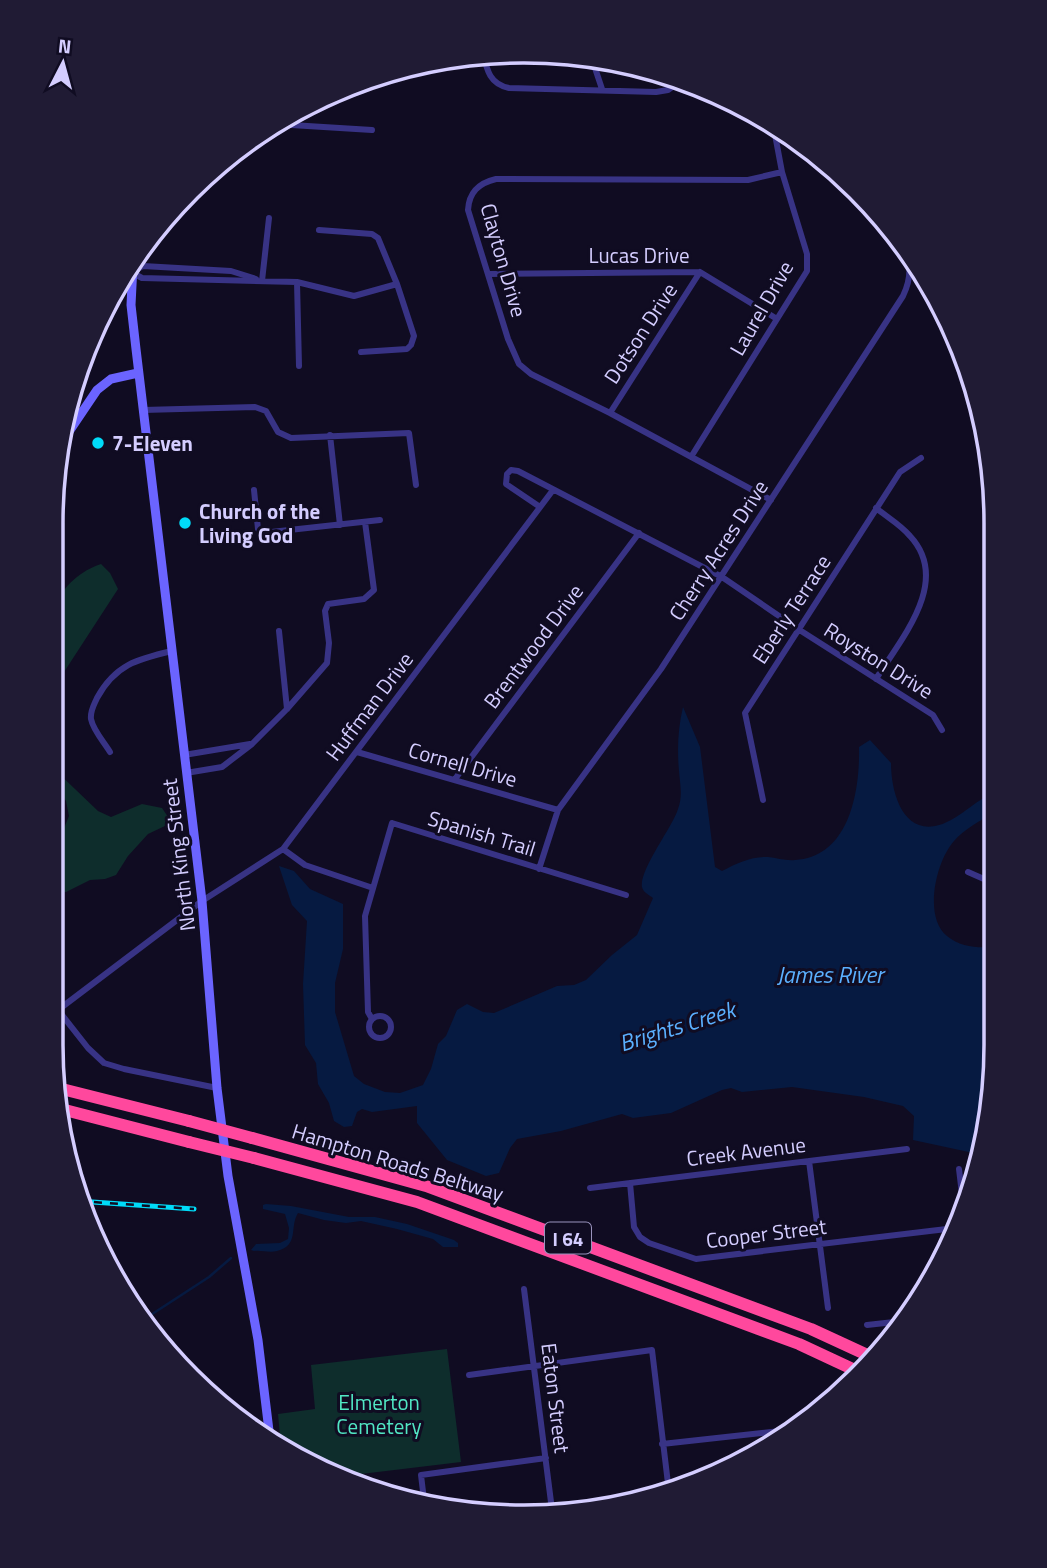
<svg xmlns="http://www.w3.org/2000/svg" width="1047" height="1568" font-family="'Titillium Web',sans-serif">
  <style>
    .green { fill: #0e2d2c }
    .water { fill: #061a41 }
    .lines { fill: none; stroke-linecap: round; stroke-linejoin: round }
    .stream { stroke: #061a41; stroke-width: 2.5 }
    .street { stroke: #383385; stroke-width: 6 }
    .secondary { stroke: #6b64ff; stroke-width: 9 }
    .highway { stroke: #ff489d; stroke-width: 12 }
    .rail-casing { stroke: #00dbf8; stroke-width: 5 }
    .rail { stroke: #100c22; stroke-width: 2.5; stroke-dasharray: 8; stroke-linecap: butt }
    .highway-bridge { stroke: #ff489d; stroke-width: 12 }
    .poi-dot { fill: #00dbf8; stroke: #100c22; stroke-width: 2.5 }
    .labels { text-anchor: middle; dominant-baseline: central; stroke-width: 6; stroke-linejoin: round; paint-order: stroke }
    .shield { fill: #100c22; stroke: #9993bd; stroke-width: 2 }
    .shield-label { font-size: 19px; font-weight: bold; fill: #d4cdff }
    .street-label { font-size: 21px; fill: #d4cdff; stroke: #100c22 }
    .poi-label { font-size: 21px; font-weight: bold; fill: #d4cdff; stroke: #100c22; text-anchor: start }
    .park-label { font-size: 21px; fill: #51e7c4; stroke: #100c22 }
    .water-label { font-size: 23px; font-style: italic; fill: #5bb0ff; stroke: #100c22 }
    .rim { fill: none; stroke: #d4cdff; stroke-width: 3.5 }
  </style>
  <rect width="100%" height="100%" fill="#100c22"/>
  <path class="green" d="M101,564l9,9 8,16 -65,100c0,-17 -3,-68 2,-82 7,-21 27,-37 46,-43z
    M53,768l45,43 13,6 31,-13 20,4 6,9 -1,8 -19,9 -20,22 -12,19 -11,4 -15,1 -24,12 -14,2v-54l10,-7 7,-17 -3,-15 -13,-19z
    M447,1349l14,113 -125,15 -55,-31 -3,-32 37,-5 -4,-44z"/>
  <path class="water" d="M683,707l17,40 15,120 7,4c15,-8 30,-15 46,-14 9,1 18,4 27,3 55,-3 65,-70 64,-113l11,-7 21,23c0,35 16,81 60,57 15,-8 27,-21 43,-27v20c-13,7 -31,17 -40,28 -18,20 -31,76 -7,95 13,11 29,12 46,11l-1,160 -14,47 -65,-14 1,-24 -11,-10 -39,-9 -72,-10 -50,5 -11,-4 -9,2 -51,23 -38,5 -11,-4 -61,17 -44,8 -7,9 -11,25 -13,3 -39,-16 -30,-37v-17l-45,6 -10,-3 -5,3 -5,14 -8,1 -10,-6 -5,-18 -11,-19 -2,-21 -11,-18 -2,-61 4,-63 -15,-16 -13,-39 15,5 16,18 33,15v45l-8,34v29l19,64 10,8 21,8 15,1 23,-8 8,-16 7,-25 8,-8 11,-26 10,-6 16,8 11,1 63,-27 17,-1 12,-5 26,-25 25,-20 16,-37c-4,-3 -10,-6 -11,-11 -3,-17 30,-59 36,-78 5,-13 2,-25 1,-38 -2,-22 -1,-43 4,-64z
    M266,1204l25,2 58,11h26l32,7 47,16 4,3v4h-15l-10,-8 -36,-10 -36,-8 -15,2 -22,-3 -26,-7c-9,14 2,32 -21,38 -8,2 -15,-1 -23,0l-3,-1 5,-6 24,-1 8,-4 1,-11 -4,-14 -22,-5v-4z"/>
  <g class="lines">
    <path class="stream" d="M143,1320l66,-43 22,-19"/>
    <path class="street" d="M483,53c4,18 7,31 26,35l147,4 12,-2 15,-11
      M591,56l11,33
      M275,124l97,6
      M319,230l53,4 6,4 19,46 17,52 -3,9 -4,4 -46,3
      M131,272l11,6 155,4 57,14 43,-12
      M131,272l12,-6 88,5 25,8
      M489,274l211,-2 77,47
      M262,281l7,-63
      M297,282l2,84
      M143,410l112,-3 11,4 12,21 13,6 118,-5 7,52
      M610,413l90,-141
      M330,435l10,90
      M691,457l116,-186v-17l-25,-82 -9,-48
      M254,490l4,39 4,4 118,-13
      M771,500l-161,-87 -79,-39 -12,-10 -11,-25 -40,-129c1,-18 11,-27 28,-31l252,1 34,-8
      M540,507l-34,-23 1,-10 4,-4 7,1 204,106 76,52 135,86 9,15
      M876,508c11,9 25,17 34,28 42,45 -9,103 -34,143
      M279,631l8,78
      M110,752c-6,-10 -17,-22 -19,-33 -1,-8 3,-14 6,-21 18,-33 40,-39 75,-47
      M357,752l201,58
      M184,755l66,-11
      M186,773l36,-6 30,-23 35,-35 40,-46 2,-20 -4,-32 3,-7 36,-5 10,-9 -9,-68
      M455,779l184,-246
      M763,800l-18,-87 155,-241 21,-14
      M283,849l22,16 68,23
      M539,869l19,-59 103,-141 242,-373c9,-19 8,-33 0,-52
      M968,872l25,11
      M51,1001l37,47 16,15 20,6 93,19
      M58,1010l144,-109 81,-52 270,-359
      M369 1027a11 11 0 1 1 22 0a11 11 0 1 1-22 0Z
      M372,1019l-4,-7 -3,-96 27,-93 234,72
      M809,1161l19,147
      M959,1169l4,34
      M630,1183l4,44 6,10 9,6 47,16 259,-31
      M590,1188l317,-39
      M524,1289l28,221
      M867,1325l36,-4
      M469,1375l183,-25 17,142
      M662,1444l127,-14
      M424,1500l-3,-25 125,-17"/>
    <path class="secondary" d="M133,265l-2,40 5,44 66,552 15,187 11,88 30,164 12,99
      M60,445l37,-55 14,-11 27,-6"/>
    <path class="highway" d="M58,1088l131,33
      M61,1109l128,33
      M252,1138l174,48 385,143 65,30
      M254,1158l163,44 382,142 60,28"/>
    <defs>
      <path id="rail" d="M78,1201l116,8"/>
    </defs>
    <use href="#rail" class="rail-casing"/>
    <use href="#rail" class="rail"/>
    <path class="highway-bridge" d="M189,1121l63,17
      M189,1142l65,16"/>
  </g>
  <g class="poi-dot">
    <circle cx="98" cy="443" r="7"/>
    <circle cx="185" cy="523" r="7"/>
  </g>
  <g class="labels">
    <rect class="shield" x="545" y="1222.5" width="46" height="31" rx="5"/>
    <g class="shield-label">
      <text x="568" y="1238">I 64</text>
    </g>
    <g class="street-label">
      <text x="639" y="255">Lucas Drive</text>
      <text transform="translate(504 260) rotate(74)">Clayton Drive</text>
      <text transform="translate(761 308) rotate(-60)">Laurel Drive</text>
      <text transform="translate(640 333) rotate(-57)">Dotson Drive</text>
      <text transform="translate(718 550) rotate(-57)">Cherry Acres Drive</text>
      <text transform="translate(791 609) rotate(-57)">Eberly Terrace</text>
      <text transform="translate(533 646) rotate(-53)">Brentwood Drive</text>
      <text transform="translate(879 660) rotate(32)">Royston Drive</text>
      <text transform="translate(369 706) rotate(-53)">Huffman Drive</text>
      <text transform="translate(463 764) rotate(16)">Cornell Drive</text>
      <text transform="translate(482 833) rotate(17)">Spanish Trail</text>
      <text transform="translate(178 855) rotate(-97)">North King Street</text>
      <text transform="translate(746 1151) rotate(-7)">Creek Avenue</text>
      <text transform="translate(398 1162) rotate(17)">Hampton Roads Beltway</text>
      <text transform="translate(766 1233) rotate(-7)">Cooper Street</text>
      <text transform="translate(556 1398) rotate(83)">Eaton Street</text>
    </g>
    <g class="poi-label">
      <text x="112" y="443">7-Eleven</text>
      <text x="199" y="511">Church of the<tspan x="199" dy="24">Living God</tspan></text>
    </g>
    <g class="park-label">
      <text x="379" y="1402">Elmerton<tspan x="379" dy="24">Cemetery</tspan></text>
    </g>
    <g class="water-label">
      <text x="830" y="974">James River</text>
      <text transform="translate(677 1026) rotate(-17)">Brights Creek</text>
    </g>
  </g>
  <path d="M0 0H1047V1568H0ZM523 63H524A460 460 0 0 1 984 523V1045A460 460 0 0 1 524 1505H523A460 460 0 0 1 63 1045V523A460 460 0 0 1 523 63Z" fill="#201b34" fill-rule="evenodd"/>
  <path class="rim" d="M523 63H524A460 460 0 0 1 984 523V1045A460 460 0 0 1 524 1505H523A460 460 0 0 1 63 1045V523A460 460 0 0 1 523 63Z"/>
  <g transform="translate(63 63) rotate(6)" stroke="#100c22" stroke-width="5" paint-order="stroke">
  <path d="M0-5L12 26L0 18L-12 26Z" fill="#d4cdff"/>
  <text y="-10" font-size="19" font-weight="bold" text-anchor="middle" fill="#d4cdff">N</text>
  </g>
</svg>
